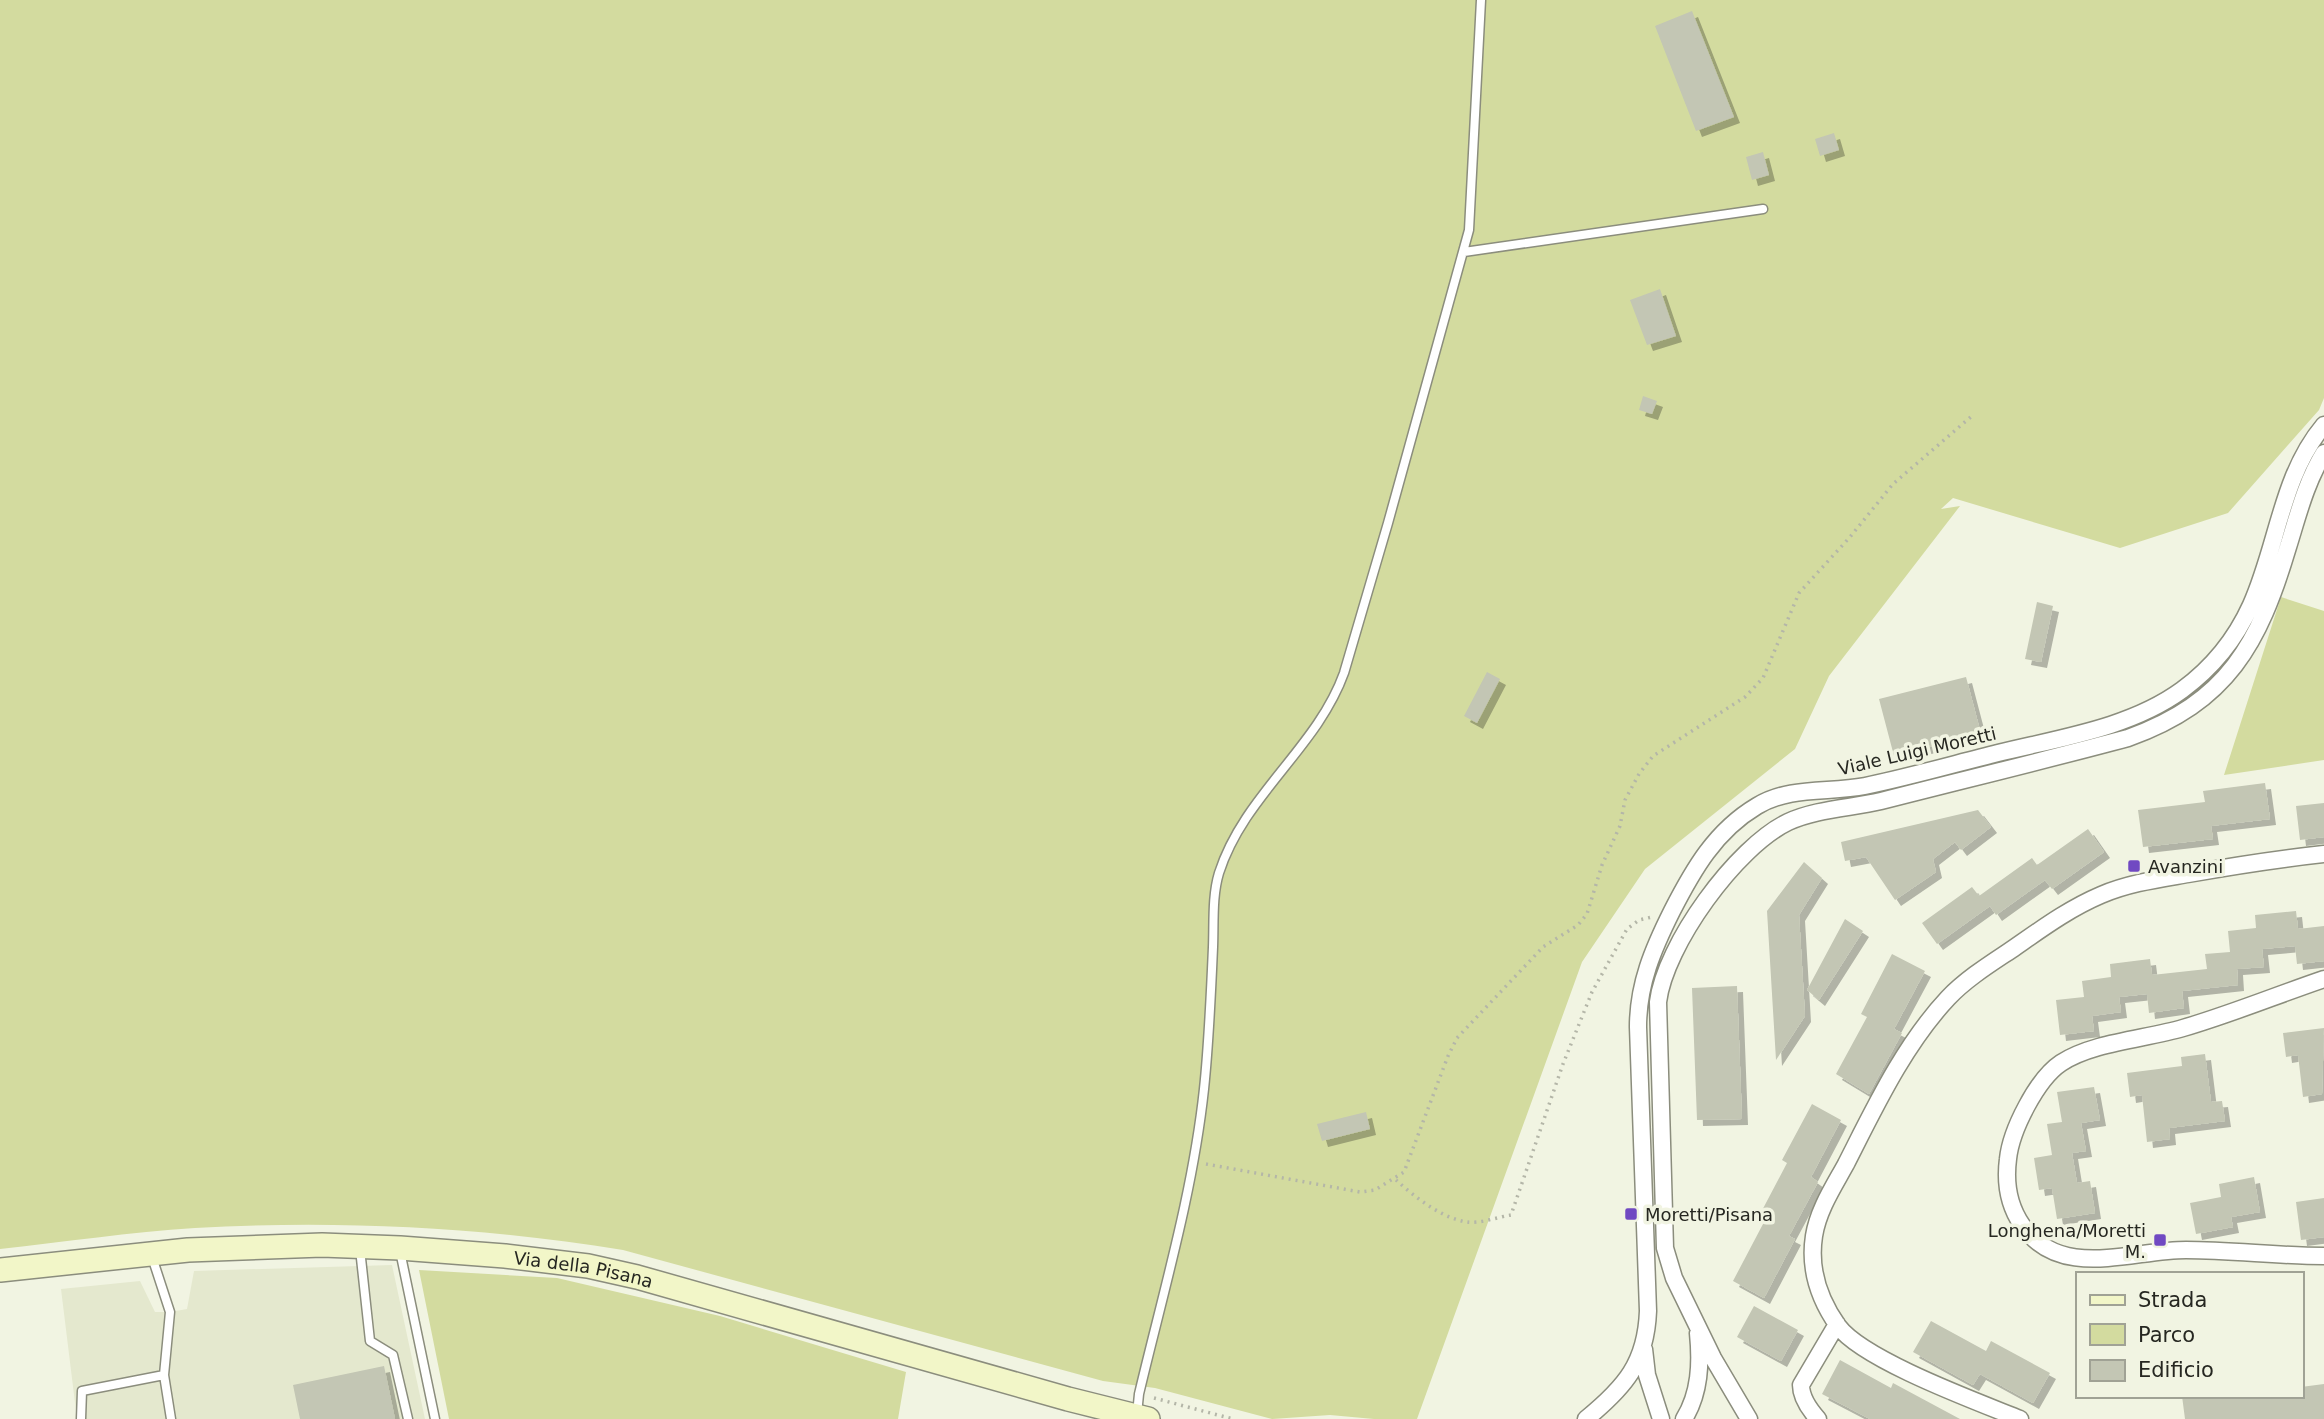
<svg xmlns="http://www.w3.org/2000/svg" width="2324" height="1419" font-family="'DejaVu Sans',sans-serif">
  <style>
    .built { fill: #e4e8ce }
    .green { fill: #d3db9f }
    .building { fill: #c3c6b4; filter: url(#shadow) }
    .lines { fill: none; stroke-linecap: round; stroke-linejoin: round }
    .service-casing { stroke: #8b8d7d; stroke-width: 11 }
    .minor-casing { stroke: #8b8d7d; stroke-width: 19 }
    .secondary-casing { stroke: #8b8d7d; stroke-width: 26 }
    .path { stroke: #b4b6a8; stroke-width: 3.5; stroke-dasharray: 2 5; stroke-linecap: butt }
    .service { stroke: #fff; stroke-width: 8 }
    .minor { stroke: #fff; stroke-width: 16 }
    .secondary { stroke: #f2f6c8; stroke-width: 23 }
    .poi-dot { fill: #7049c2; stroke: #f1f4e2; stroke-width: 2.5 }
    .labels { text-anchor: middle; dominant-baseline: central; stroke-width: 7; stroke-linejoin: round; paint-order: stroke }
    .street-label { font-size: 18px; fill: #262721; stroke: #f1f4e2 }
    .poi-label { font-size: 18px; fill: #262721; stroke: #f1f4e2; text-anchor: start }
  </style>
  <defs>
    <filter id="shadow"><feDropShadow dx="6" dy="6" stdDeviation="0" flood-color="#0004"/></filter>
  </defs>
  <rect width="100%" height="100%" fill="#f1f4e2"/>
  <path class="built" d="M392,1265l33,154h-348l-16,-130 79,-8 15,31h15l17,-3 7,-38z"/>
  <path class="green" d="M0,0h2324v398l-5,12 -91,103 -108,35 -167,-50 -12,11 19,-3 -131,170 -34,73 -150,120 -63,93 -165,457h-43l-44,-4 -58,4 -117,-31 -52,-7 -480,-131c-142,-23 -285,-30 -428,-22 -65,4 -130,14 -195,21z
    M2281,597l43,14v149l-100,15z
    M419,1270l138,8 163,38 186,56 -8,47h-449z"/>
  <path class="building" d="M1692,11l42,106 -38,14 -41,-105z
    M1834,133l5,17 -19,6 -5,-17z
    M1763,152l6,23 -17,5 -6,-23z
    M1660,289l16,47 -29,9 -17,-45z
    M1643,396l14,5 -5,13 -13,-4z
    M2037,602l16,4 -12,56 -16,-3z
    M1487,672l13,7 -23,44 -13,-7z
    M1966,677l15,57 -87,22 -15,-57z
    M2265,783l5,36 -59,7 2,13 -70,8 -5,-37 67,-8 -2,-11z
    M2324,803v34l-24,3 -4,-34z
    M1978,810l13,17 -30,23 -6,-8 -22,17 3,13 -41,28 -29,-43 -21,4 -4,-19z
    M2088,829l16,23 -52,37 -7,-9 -49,35 -6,-9 -53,38 -15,-21 50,-36 7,9 53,-38 5,7z
    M1804,862l18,16 -23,37 6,101 -29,44 -9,-149z
    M2296,911l2,18 26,-3v35l-27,3 -2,-18 -33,3 2,18 -27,2 1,16 -56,6 2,17 -35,5 -2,-19 -28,3 2,15 -29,4 2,15 -34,4 -4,-35 28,-3 -2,-16 29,-4 -1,-13 40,-5 2,16 55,-6 -2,-15 25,-2 -2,-21 28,-3 -1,-13z
    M1845,919l18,12 -44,69 -12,-10z
    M1892,954l33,17 -31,58 8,4 -33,61 -33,-20 31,-57 -6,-3z
    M1737,986l5,133 -45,1 -5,-132z
    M2324,1028l-2,66 -19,3 -5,-42 -12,2 -3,-24z
    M2205,1054l6,48 11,-1 3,20 -56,7 1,11 -23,3 -5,-47 -12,2 -3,-24 55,-7 -1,-9z
    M2094,1087l6,33 -19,3 5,28 -14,2 5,30 13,-2 5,32 -38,6 -5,-31 -13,2 -5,-32 18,-3 -5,-31 15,-2 -5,-30z
    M1812,1104l29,16 -30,57 7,5 -29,54 6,3 -31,59 -31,-17 30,-57 -6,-4 30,-57 -5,-3z
    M1366,1112l4,17 -48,12 -5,-17z
    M2254,1177l6,35 -29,5 2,10 -37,7 -6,-31 31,-6 -2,-13z
    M2324,1198v39l-23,3 -5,-38z
    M1754,1306l44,24 -17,31 -44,-24z
    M1931,1321l55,30 5,-10 59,32 -17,30 -53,-29 -7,11 -60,-33z
    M1840,1360l51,28 2,-5 67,36h-90l-48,-25z
    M384,1366l11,53h-95l-7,-34z
    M2324,1384v35h-139l-3,-23h119v-9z"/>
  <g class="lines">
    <defs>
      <path id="service" d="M1464,252l299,-43
        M360,1249l10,92 23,14 15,64
        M400,1251l35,168
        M152,1257l18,55 -6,63 7,44
        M1137,1414l2,-20c24,-101 54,-202 65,-305 5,-47 7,-95 9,-142 1,-24 -1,-51 6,-74 25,-78 98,-125 125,-200l44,-150 81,-293 12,-230
        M81,1419l1,-28 82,-16"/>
      <path id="minor" d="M2324,979c-47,16 -93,35 -141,49 -37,11 -90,14 -122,35 -24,16 -50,67 -53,96 -3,23 1,47 14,66 38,56 109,25 164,25 46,0 92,6 138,6
        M1644,1349l3,26 14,44
        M1586,1419c39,-32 60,-56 62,-108l-10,-284c0,-43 15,-78 34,-116 21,-41 43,-80 85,-105 33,-20 71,-13 108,-20 44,-9 89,-22 133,-33 61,-15 132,-25 184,-63 30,-22 54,-52 69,-85 27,-60 30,-129 73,-180
        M1684,1419c16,-26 17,-56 14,-86
        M1749,1419l-36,-61 -39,-80 -9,-30 -7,-246c7,-57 78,-155 130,-180 28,-13 63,-14 93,-21 82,-21 165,-41 247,-63 100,-36 131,-94 160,-191 10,-32 18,-65 36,-94
        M1818,1419c-9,-10 -17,-21 -17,-34l36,-61
        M2020,1419c-42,-17 -157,-59 -182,-93 -19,-27 -29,-58 -24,-90 4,-26 20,-50 32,-72 29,-57 58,-119 102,-166 18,-19 42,-34 63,-48 29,-20 57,-41 90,-55 28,-12 58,-16 87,-21 45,-8 90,-15 136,-20"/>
      <g id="secondary">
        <path id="s1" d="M0,1270l188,-20 134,-5 78,3 105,8 83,10 49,11 431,122 80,20"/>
      </g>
    </defs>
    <use href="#service" class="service-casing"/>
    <use href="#minor" class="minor-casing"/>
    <use href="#secondary" class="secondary-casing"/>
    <path class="path" d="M1206,1164l154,28 15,-2 29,-18 44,-116 9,-18 86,-91 35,-22 9,-11 15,-49 18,-39 5,-26 14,-26 14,-18 92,-59 18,-19 36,-85 51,-56 43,-53 80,-69
      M1396,1180c19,17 45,38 71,42 12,2 31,-5 44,-7l52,-151 29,-72 35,-63 12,-9 13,-3
      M1154,1398l79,21"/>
    <use href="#service" class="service"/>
    <use href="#minor" class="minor"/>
    <use href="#secondary" class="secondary"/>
  </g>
  <g class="poi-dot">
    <rect x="2127" y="859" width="14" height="14" rx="3.5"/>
    <rect x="1624" y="1207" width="14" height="14" rx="3.5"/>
    <rect x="2153" y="1233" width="14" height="14" rx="3.5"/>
  </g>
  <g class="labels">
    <g class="street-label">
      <text transform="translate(1917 751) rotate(-13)">Viale Luigi Moretti</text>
      <text stroke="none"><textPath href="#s1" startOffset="586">Via della Pisana</textPath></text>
    </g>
    <g class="poi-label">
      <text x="2148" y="866">Avanzini</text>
      <text x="1645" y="1214">Moretti/Pisana</text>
      <text x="2146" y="1230" text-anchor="end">Longhena/Moretti<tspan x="2146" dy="21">M.</tspan></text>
    </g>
  </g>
  <rect x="2076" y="1272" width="228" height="126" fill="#f1f4e2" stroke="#a0a295" stroke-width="2"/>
  <rect x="2090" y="1295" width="35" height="10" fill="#f2f6c8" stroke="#a0a295" stroke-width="2"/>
  <text x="2138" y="1307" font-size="21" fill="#262721">Strada</text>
  <rect x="2090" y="1324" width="35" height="21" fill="#d3db9f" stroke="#a0a295" stroke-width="2"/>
  <text x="2138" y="1342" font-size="21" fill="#262721">Parco</text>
  <rect x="2090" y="1360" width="35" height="21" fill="#c3c6b4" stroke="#a0a295" stroke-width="2"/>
  <text x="2138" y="1377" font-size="21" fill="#262721">Edificio</text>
</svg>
